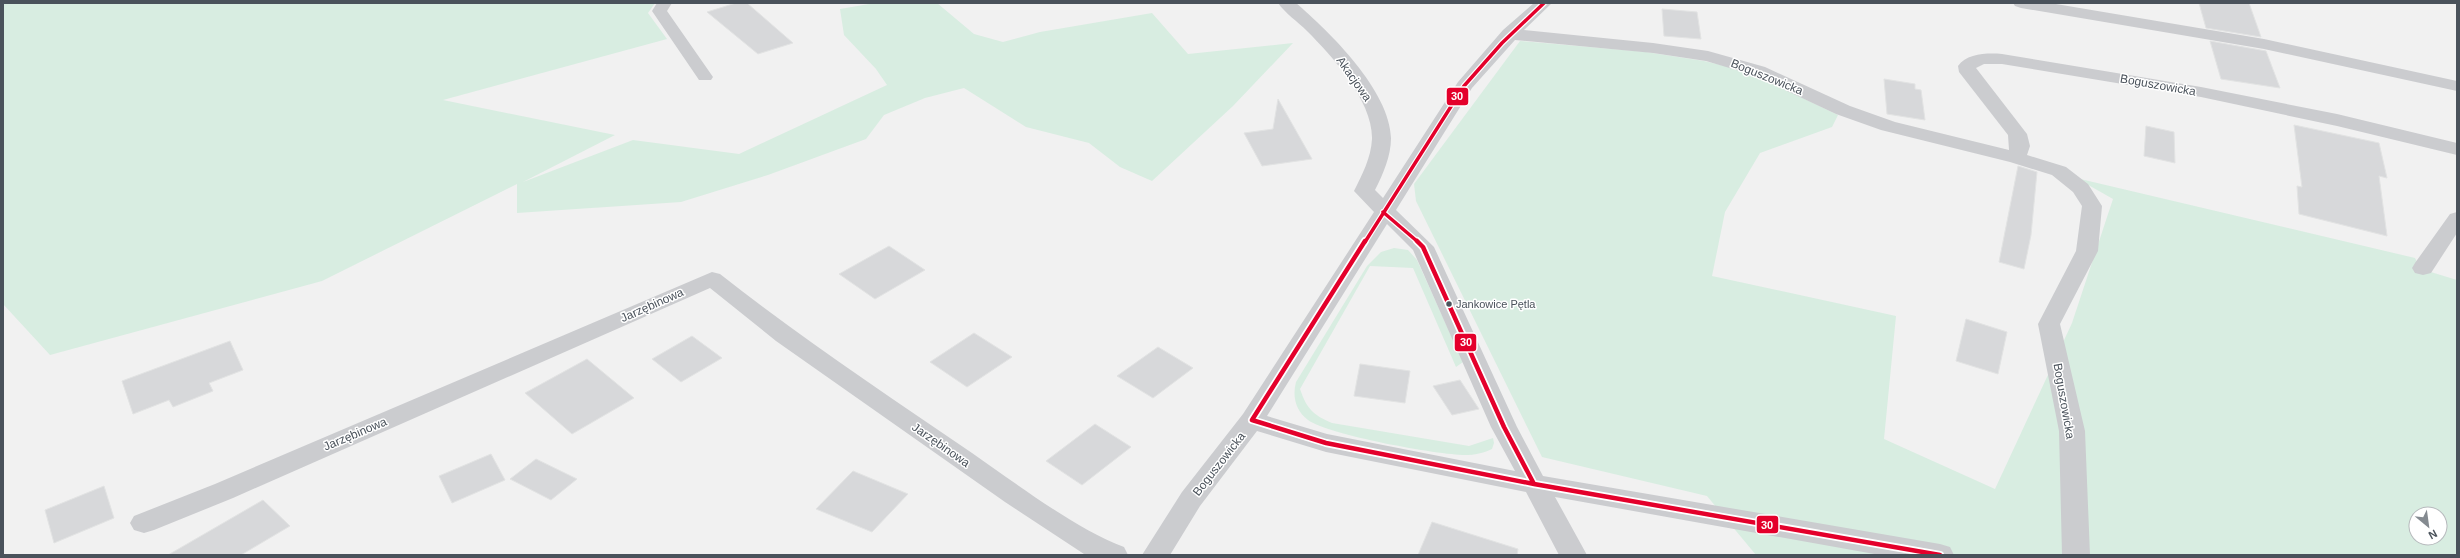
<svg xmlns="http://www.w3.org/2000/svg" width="2460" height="558" font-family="Arial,sans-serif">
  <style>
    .green { fill: #d8ede1; fill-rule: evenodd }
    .building { fill: #d7d8da; stroke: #e2e3e3 }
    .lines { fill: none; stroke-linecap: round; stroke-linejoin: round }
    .service { fill: #cbcccf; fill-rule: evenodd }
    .minor { fill: #cbcccf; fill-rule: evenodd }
    .bus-1-far1-casing { stroke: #fff; stroke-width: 6 }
    .bus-1-casing { stroke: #fff; stroke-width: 8 }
    .bus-1-far1 { stroke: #e4002b; stroke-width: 3.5 }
    .bus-1 { stroke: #e4002b; stroke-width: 4.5 }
    .bus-dot { fill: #4a525b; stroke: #fff; stroke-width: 1.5 }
    .labels { text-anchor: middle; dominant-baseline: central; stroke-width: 3; stroke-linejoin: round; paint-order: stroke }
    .bus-label { font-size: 11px; fill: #4a525b; stroke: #fff; text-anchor: start }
    .street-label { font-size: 12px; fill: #4a525b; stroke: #fff }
    .line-badge { stroke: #fff; stroke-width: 1.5 }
    .badge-label { font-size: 11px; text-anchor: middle; font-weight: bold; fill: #fff }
  </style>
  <rect width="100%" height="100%" fill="#f1f1f1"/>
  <path class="green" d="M3,3h652l-7,10 19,26 -224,61 172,35 -92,47 110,-42 106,14 148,-69 -11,-16 -32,-34 -4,-26 35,-6h62l37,31 29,8 37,-10 112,-19 36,41 105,-11 -60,63 -81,75 -32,-14 -31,-24 -63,-16 -62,-39 -39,10 -41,17 -18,24 -98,36 -87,27 -164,11v-29l-195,97 -272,74 -47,-51z
    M1520,41l126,11 58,9 42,10 92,44 -6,12 -72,26 -35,59 -13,64 184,40 -12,123 111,50 77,-166 41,-124 -37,-21 339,80 6,11 36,11v275h-701l-49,-59 -165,-39 -126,-256 -2,-17zM2416,514h24v24h-24z
    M1394,248l14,2 9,10 46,102 -7,5 -43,-99 -43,-2 -70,123c7,20 13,26 32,34l137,23 24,-8 1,5 -2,6c-9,4 -17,6 -27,6 -26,0 -137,-20 -157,-35 -12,-9 -16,-23 -12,-38l71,-116 14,-14z"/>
  <path class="building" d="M736,3h11l46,40 -35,11 -51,-42z
    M2199,3h50l12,34 -55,-9z
    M1662,9l35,3 4,27 -37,-3z
    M2210,41l56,10 14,37 -59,-9z
    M1884,79l31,5v5l6,1 4,30 -38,-6z
    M1278,99l34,60 -50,7 -18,-33 29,-4z
    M2294,125l85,18 8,35 -8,-2 8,60 -88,-22 -2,-28 5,1z
    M2146,126l28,6 1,31 -31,-7z
    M2018,166l19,6 -6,63 -7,34 -25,-7z
    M889,246l36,24 -50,29 -36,-25z
    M1966,319l41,13 -9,42 -42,-13z
    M974,333l38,24 -45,30 -37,-25z
    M692,336l30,22 -41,24 -29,-23z
    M230,341l13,29 -34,13 4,8 -40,16 -4,-7 -36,14 -11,-33z
    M1158,347l35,21 -40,30 -36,-22z
    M587,359l47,39 -62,36 -47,-41z
    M1360,364l50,7 -5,32 -51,-7z
    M1460,380l19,29 -27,6 -19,-29z
    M1095,424l36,23 -49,38 -36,-24z
    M491,454l14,26 -53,23 -13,-27z
    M536,459l41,20 -26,21 -41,-21z
    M853,471l55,23 -36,38 -56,-23z
    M104,486l10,32 -60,25 -9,-33z
    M263,500l27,26 -49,29h-73z
    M1432,522l86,27 -1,6h-99z"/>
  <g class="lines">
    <path class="service" d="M657,3h15l-5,8 46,66 -2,3h-12l-2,-3 -45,-66z"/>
    <path class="minor" d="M1278,3h18c34,29 94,88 95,135 0,18 -8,36 -16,52l8,8 75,-116 45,-52 31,-27h18l-28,27 129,13 55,8 57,16 85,39 45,16 114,28 -1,-15 -49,-63 -1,-6c9,-13 30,-13 44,-12l199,33 136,27 120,29v12l-120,-29 -136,-29 -199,-33h-18l-8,4 51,66 3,12 -3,9 39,12 22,17 14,22 -4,45 -38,73 25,107 5,124h-28l-3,-124 -21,-107 38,-73 6,-45 -9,-14 -21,-17 -42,-13 -129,-32 -45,-16 -83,-39 -47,-14 -53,-8 -138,-13 -43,48 -76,122 38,37 83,180 26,49 397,68 10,3 4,8h-74l-325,-58 32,58h-28l-33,-63 -200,-40 -69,-21 -57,75 -30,49h-28l40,-63 61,-78 131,-202 -20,-21c8,-16 17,-33 18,-52 1,-38 -40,-83 -65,-108 -9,-9 -22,-18 -29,-28zM1387,224l26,26 78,177 24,44 -188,-37 -60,-18z
      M2013,3h37l214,36 193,42v10l-193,-42 -243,-41 -6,-2z
      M2457,212v21l-26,40 -8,2 -8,-2 -3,-5 3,-5 35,-49z
      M712,272l8,2c81,64 167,121 252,179 45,31 102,75 152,94l4,8 -44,-1 -79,-52 -229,-161 -66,-53 -477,210 -79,32 -10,3 -10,-3 -4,-7 4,-7 81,-32z"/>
    <defs>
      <path id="bus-1-far1" d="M1383,212l35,30
        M1365,242l99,-156 38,-43 42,-40"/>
      <path id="bus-1" d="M1417,241l6,6 81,180 30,57
        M1252,420l74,23 208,41 406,71
        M1252,420l113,-179"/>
    </defs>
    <use href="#bus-1-far1" class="bus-1-far1-casing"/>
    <use href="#bus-1" class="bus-1-casing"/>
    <use href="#bus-1-far1" class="bus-1-far1"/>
    <use href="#bus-1" class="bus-1"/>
  </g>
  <circle class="bus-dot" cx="1449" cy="304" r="3.5"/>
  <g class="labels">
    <g class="bus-label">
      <text x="1456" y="304">Jankowice Pętla</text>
    </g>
    <g class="street-label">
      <text transform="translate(1767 77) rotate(22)">Boguszowicka</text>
      <text transform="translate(1354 79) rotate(55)">Akacjowa</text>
      <text transform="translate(2158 85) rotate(10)">Boguszowicka</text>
      <text transform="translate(652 305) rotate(-24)">Jarzębinowa</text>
      <text transform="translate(2064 401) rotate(80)">Boguszowicka</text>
      <text transform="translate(355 434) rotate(-23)">Jarzębinowa</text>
      <text transform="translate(941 445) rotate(35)">Jarzębinowa</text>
      <text transform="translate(1219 464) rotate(-52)">Boguszowicka</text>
    </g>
  </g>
  <g class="line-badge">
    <rect x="1446" y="87" width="23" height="19" rx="4" fill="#e4002b"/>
    <rect x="1454" y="333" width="23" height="19" rx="4" fill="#e4002b"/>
    <rect x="1756" y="515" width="23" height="19" rx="4" fill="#e4002b"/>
  </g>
  <g class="badge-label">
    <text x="1457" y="100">30</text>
    <text x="1466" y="346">30</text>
    <text x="1767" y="529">30</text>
  </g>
  <rect width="2460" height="558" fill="none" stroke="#4a525b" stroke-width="8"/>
  <g transform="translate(2428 526) rotate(151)"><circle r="19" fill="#ffffff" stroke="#b7babd"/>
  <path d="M0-3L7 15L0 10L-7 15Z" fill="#848a90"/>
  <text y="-6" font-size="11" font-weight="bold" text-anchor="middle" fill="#4a525b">N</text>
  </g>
</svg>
